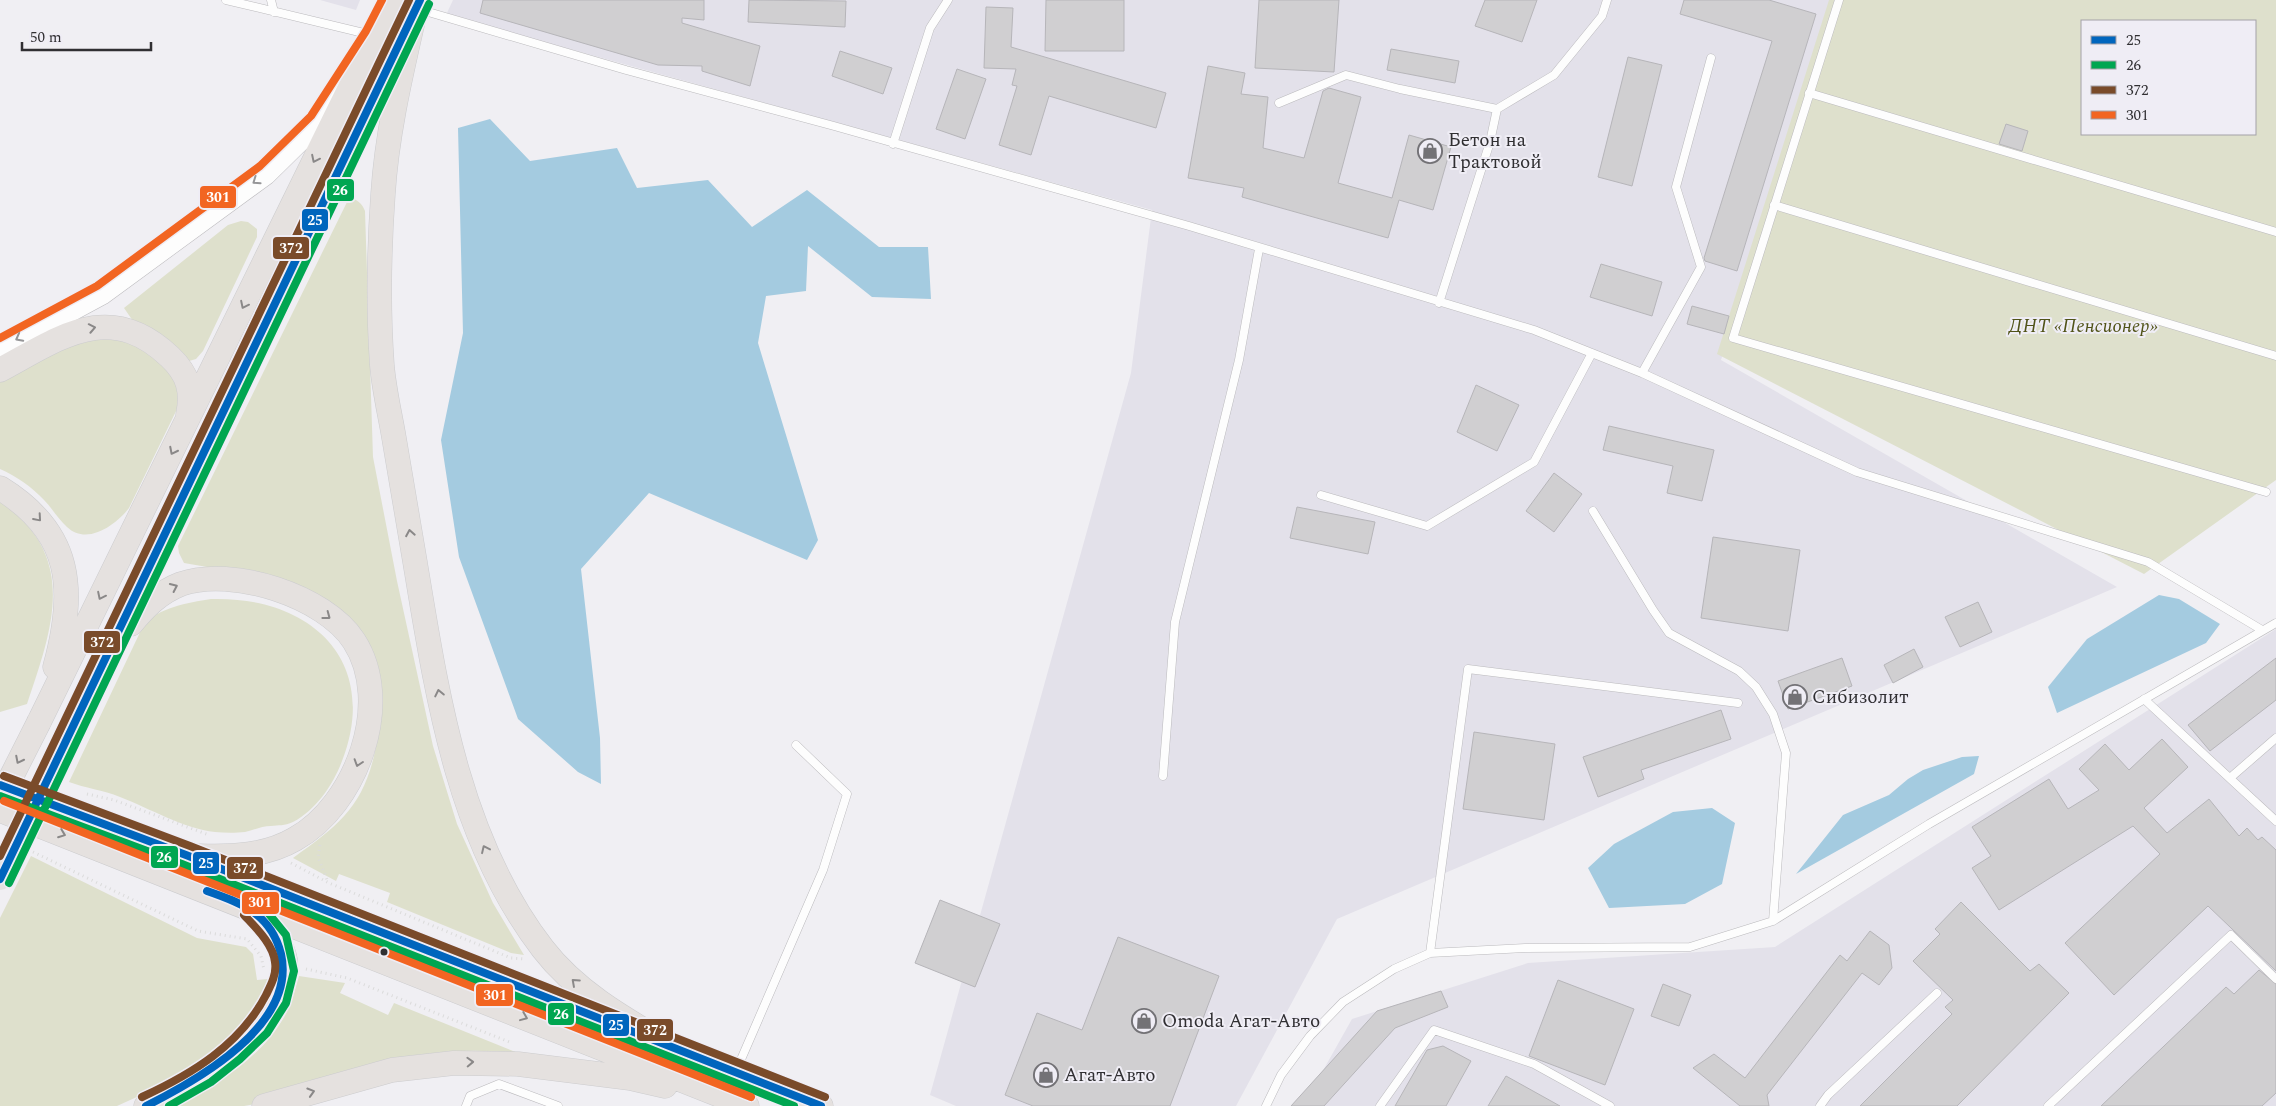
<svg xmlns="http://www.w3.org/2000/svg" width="2276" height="1106" font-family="Spectral,serif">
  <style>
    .built { fill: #e3e1ea }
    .green { fill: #dee0cc; fill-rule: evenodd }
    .water { fill: #a4cbe0 }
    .building { fill: #d0cfd1; stroke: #b6b5b9 }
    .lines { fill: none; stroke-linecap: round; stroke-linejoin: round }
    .service-casing { stroke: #bbbabd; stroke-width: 9 }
    .secondary-casing { stroke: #bbbabd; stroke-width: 22 }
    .primary-casing { stroke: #ccccce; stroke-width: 25 }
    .path { stroke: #dbdbdb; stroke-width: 3; stroke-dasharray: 1 4; stroke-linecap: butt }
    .service { stroke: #fdfdfd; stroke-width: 8 }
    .secondary { stroke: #fdfdfd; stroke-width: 21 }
    .primary { stroke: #e5e1df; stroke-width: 24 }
    .primary-bridge-casing { stroke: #ccccce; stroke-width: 25; stroke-linecap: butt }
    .primary-bridge { stroke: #e5e1df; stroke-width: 24 }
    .bus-1-casing { stroke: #efedf5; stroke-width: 11 }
    .bus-2-casing { stroke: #efedf5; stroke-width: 11 }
    .bus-3-casing { stroke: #efedf5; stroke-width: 11 }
    .bus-4-casing { stroke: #efedf5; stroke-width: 11 }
    .bus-1 { stroke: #0065bd; stroke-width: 8 }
    .bus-2 { stroke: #00a651; stroke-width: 8 }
    .bus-3 { stroke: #7a4b2a; stroke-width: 8 }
    .bus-4 { stroke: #f26522; stroke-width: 8 }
    .oneway { stroke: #8a8888 }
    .oneway2 { stroke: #969698 }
    .bus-dot { fill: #302f32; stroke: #efedf5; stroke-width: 2 }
    .labels { text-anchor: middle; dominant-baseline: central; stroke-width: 4; stroke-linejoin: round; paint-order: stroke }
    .poi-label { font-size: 19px; fill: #302f32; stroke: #efedf5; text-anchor: start }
    .park-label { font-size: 19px; font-style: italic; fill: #505317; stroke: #efedf5 }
    .line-badge { stroke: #efedf5; stroke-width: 2 }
    .badge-label { font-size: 14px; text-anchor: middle; font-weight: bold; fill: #fff }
  </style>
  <rect width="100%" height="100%" fill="#f0eff3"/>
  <path class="built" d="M320,0h40l-4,10z
    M453,0h1382l-114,360 396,227 -780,332 -101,187h-280l-26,-11 201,-722 21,-163 -706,-195z
    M2276,629v477h-973l49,-87 176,-56 247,-16z"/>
  <path class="green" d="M1829,0h447v480l-132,94 -427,-220zM2082,21h173v113h-173z
    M349,198c8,1 13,5 16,13l8,246 24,124 36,165 24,78 36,79 31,52 -13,-2 -124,-51 3,-9 -51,-19 -3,7 -43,-23c49,-35 73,-54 84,-117 3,-13 7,-29 4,-42 -4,-18 -11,-37 -17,-55l-122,-71 -58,-10 -5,-10 -1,-7z
    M241,221l7,1 9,7v8l-54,114 -7,8 -7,2 -23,-22 -33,-18 -9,-13 104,-83z
    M102,337c11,2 25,3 34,8 26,14 43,30 43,60l-50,103c-13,17 -42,38 -62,19 -9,-8 -15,-19 -23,-27 -12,-13 -28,-24 -44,-31v-89l68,-40z
    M0,502c80,54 52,127 27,202l-27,8z
    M211,599c99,-3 170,61 131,162 -9,24 -26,49 -49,61 -9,4 -14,3 -22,4 -9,0 -17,4 -26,6 -9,1 -20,1 -30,0 -31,-3 -66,-24 -95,-35 -17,-7 -35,-9 -51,-15l74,-156c16,-19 44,-23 68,-27z
    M31,856l166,82 49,9 7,7 4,26 11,-1 -4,18 -10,15 -30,32 -38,28 -36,19 -33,15h-117v-188z
    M299,976l46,7 -5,10 48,22 6,-12 129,52c-80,-14 -149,10 -225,32 -17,6 -36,17 -54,19 -21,0 -43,0 -65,0 38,-22 81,-48 104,-87 8,-13 12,-29 16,-43z"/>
  <path class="water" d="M490,119l40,42 87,-13 20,40 71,-8 44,47 55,-37 72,57h49l3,52 -59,-2 -64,-51 -2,45 -40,5 -8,47 60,197 -11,20 -158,-67 -68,76 19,169 1,46 -23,-12 -60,-53 -59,-162 -18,-117 22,-107 -5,-205z
    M2159,595l20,4 41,25 -14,19 -149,70 -9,-26 39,-48z
    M1979,756l-5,18 -178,100 47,-59 46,-20 19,-16 15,-9 39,-13z
    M1712,808l23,15 -13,61 -37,20 -76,4 -21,-40 26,-24 59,-32z"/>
  <path class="building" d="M483,0h221v20l-22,-2v5l78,23 -10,40 -48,-15v-5l-44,-1 -178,-52z
    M749,0l97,1 -1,26 -97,-5z
    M1046,0h78v51h-79z
    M1259,0h80l-5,72 -79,-4z
    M1485,0h52l-15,42 -47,-16z
    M1684,0h85l47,14 -79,257 -32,-10 -1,-3 68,-217 -92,-27z
    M986,7l27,1 -2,39 155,46 -10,35 -107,-32 -18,59 -32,-10 18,-59 -5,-1 4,-16 -32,-1z
    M1391,49l68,12 -4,22 -68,-13z
    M840,51l52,17 -9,26 -51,-18z
    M1628,57l34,8 -30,121 -34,-9z
    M1208,66l37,7 -4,21 27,3 -5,51 41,10 19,-67 6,-3 32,9 -23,86 54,15 17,-63 42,12 -18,63 -34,-10 -11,38 -146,-41 2,-9 -56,-10z
    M957,69l29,10 -21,60 -29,-10z
    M2006,124l22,7 -6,20 -23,-7z
    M1601,264l61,18 -10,34 -62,-19z
    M1692,306l37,10 -5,18 -37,-10z
    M1476,385l43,20 -22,46 -40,-19z
    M1609,426l105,24 -12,51 -35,-8 6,-27 -70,-16z
    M1554,473l28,21 -28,38 -28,-21z
    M1297,507l78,15 -7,32 -78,-16z
    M1713,537l87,13 -12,81 -87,-13z
    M1978,602l14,30 -32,15 -15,-30z
    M1914,649l9,18 -30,16 -9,-18z
    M1842,658l10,28 -64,23 -10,-28z
    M2276,658v42l-66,51 -22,-26z
    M1721,710l10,29 -90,31 3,9 -46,18 -15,-40z
    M1474,732l81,12 -11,76 -81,-11z
    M2162,739l26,28 -44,41 23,25 42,-34 30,37 8,-8 11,12 4,-3 14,13v121l-68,-65 -94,89 -49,-52 95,-89 -27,-28 -134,84 -27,-42 19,-12 -19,-29 77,-48 19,30 31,-19 -20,-21 26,-25 24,26z
    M940,900l60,24 -25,63 -60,-24z
    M1961,902l69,69 9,-7 30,29 -112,113h-97l92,-92 -7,-7 8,-7 -40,-39 27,-27 -5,-5z
    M1870,931l19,14 3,23 -13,17 -17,-12 -95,122 2,11h-29l-47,-38 21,-14 31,24 95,-123 7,6z
    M1118,937l101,39 -49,130h-137l-28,-11 32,-82 45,17z
    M2259,970l17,14v109l-14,13h-161l125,-119 8,7z
    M1558,980l76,29 -29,76 -76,-29z
    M1663,984l28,11 -12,31 -28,-10z
    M1441,991l7,16 -53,21 -71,78h-33l86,-95z
    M1443,1046l28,15 -25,45h-51l32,-56z
    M1506,1076l54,30h-72z"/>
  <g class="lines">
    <defs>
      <path id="service" d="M226,0l146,35
        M271,0l3,12
        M1839,0l-106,338 533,154
        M418,9l208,61 208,56 355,100 345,104 108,43 215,99 291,90 114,68
        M1809,93l467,139
        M1279,103l67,-28 54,14 97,20 -7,33 -51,161
        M1497,109l57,-34 48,-59 5,-16
        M893,144l37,-116 18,-28
        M1774,205l502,151
        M1642,373l59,-106 -25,-80 35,-129
        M1321,495l106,31 107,-64 58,-109
        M1593,511l60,99 16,23 70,38 17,16 17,27 13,39 -13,168
        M2144,699l132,122
        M1163,776l12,-154 64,-262 20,-111
        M2230,778l46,-40
        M1430,953l38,-284 270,34
        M736,1071l87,-201 24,-76 -51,-49
        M466,1106l4,-10 29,-12 59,22
        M1266,1106l15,-31 29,-39 33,-34 51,-33 36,-16 95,-5 165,-1 83,-26 156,-97 347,-201
        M1380,1106l54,-76 100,34 76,42
        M1820,1106l8,-11 109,-102
        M2048,1106l183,-171 45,44"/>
      <path id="secondary" d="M0,349l102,-55 164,-120 53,-52 20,-32"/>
      <path id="primary" d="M416,8c-14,62 -29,123 -33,186 -4,56 -5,115 -1,171 2,25 8,49 12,73 7,42 14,83 21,124 22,133 43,277 128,387 34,44 83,71 131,99
        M0,370c60,-32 109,-71 170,-13 18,17 23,34 18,58
        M0,488c73,45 76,102 55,179
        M131,624c14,-17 29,-32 50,-40 51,-18 144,12 173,57 40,62 2,164 -59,198 -29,17 -62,18 -95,17
        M39,722l354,-722
        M70,735l327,-687
        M0,785l186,70 431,171
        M0,810l747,296
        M659,1043l162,63
        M146,1106c53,-23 110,-59 133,-114 5,-11 9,-25 5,-37 -5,-17 -18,-31 -30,-44
        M264,1106l128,-36 62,-7 64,1 112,14 35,8"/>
    </defs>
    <use href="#service" class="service-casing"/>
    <use href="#secondary" class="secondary-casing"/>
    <use href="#primary" class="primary-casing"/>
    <path class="path" d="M87,794l27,6 95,35
      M320,845l-2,12 10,25
      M33,852l165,79 49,8 14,17 3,14
      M291,863l38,20 182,75 14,1
      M306,969l41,9 165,65"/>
    <use href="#service" class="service"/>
    <use href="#secondary" class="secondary"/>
    <use href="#primary" class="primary"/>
    <defs>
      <path id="primary-bridge" d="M0,799l39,-77
        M0,878l70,-143"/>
    </defs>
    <use href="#primary-bridge" class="primary-bridge-casing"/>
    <use href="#primary-bridge" class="primary-bridge"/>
    <defs>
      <path id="bus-1" d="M0,785l186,70 635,251
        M0,879l420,-879
        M146,1106c52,-26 151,-81 135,-152 -10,-40 -39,-51 -74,-63"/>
      <path id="bus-2" d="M0,796l182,68 612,242
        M9,883l420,-879
        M169,1106l42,-24 29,-23 27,-26 19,-30 8,-32 -8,-36 -26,-32 -19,-11 -31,-10"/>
      <path id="bus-3" d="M4,776l186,70 635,251
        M0,856l409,-856
        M142,1097c50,-23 98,-52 124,-102 5,-10 11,-21 9,-33 -2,-18 -19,-34 -31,-47"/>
      <path id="bus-4" d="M0,338l97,-52 163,-120 51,-50 55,-85 16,-31
        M4,801l747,296"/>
    </defs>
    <use href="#bus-1" class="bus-1-casing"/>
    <use href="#bus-2" class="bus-2-casing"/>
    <use href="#bus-3" class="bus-3-casing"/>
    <use href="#bus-4" class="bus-4-casing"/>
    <use href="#bus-1" class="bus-1"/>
    <use href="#bus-2" class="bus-2"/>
    <use href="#bus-3" class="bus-3"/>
    <use href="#bus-4" class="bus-4"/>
  </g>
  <defs><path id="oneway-chevron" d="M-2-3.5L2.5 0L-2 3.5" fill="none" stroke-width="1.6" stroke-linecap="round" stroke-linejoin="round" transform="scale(1.25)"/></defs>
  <g class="oneway">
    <use href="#oneway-chevron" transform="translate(315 159) rotate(116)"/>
    <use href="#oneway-chevron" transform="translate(244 305) rotate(116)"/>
    <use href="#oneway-chevron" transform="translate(92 328) rotate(-11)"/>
    <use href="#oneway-chevron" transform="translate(173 451) rotate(117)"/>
    <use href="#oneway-chevron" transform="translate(38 518) rotate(49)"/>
    <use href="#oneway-chevron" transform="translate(410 533) rotate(-100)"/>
    <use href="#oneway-chevron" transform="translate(174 587) rotate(-25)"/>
    <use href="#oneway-chevron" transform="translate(101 596) rotate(116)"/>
    <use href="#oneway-chevron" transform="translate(327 616) rotate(37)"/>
    <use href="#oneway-chevron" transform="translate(439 693) rotate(-102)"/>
    <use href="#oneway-chevron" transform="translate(19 760) rotate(117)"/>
    <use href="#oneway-chevron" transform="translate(358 763) rotate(108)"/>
    <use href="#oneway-chevron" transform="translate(62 834) rotate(21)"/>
    <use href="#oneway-chevron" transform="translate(485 849) rotate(-115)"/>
    <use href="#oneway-chevron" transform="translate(575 982) rotate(-138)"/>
    <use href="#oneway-chevron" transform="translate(524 1017) rotate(22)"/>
    <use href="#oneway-chevron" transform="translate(470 1062) rotate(-2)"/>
    <use href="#oneway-chevron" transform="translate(311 1092) rotate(-17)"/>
  </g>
  <g class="oneway2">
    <use href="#oneway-chevron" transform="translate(256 181) rotate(145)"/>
    <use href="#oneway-chevron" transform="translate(19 338) rotate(152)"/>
  </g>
  <defs>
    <symbol id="shop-ring" viewBox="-11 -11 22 22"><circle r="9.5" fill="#efedf5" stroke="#737276" stroke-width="1.5"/><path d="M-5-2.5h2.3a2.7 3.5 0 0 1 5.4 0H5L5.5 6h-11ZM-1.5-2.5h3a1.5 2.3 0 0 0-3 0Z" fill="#737276"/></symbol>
  </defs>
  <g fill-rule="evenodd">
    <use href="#shop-ring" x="1416" y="137" width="28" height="28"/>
    <use href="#shop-ring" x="1781" y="683" width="28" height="28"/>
    <use href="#shop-ring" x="1130" y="1007" width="28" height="28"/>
    <use href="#shop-ring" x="1032" y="1061" width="28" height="28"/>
  </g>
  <circle class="bus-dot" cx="384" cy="952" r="4.5"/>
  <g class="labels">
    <g class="poi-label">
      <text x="1448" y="140">Бетон на<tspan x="1448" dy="22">Трактовой</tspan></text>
      <text x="1812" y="697">Сибизолит</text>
      <text x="1162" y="1021">Omoda Агат-Авто</text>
      <text x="1064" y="1075">Агат-Авто</text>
    </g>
    <g class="park-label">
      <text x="2083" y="326">ДНТ «Пенсионер»</text>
    </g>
  </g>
  <g class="line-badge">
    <rect x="326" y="178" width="29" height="24" rx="5" fill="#00a651"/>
    <rect x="199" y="185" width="38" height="24" rx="5" fill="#f26522"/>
    <rect x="301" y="208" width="28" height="24" rx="5" fill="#0065bd"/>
    <rect x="272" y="236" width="38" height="24" rx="5" fill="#7a4b2a"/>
    <rect x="83" y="630" width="38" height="24" rx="5" fill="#7a4b2a"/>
    <rect x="150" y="845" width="29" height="24" rx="5" fill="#00a651"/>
    <rect x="192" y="851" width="28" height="24" rx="5" fill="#0065bd"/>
    <rect x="226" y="856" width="38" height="24" rx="5" fill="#7a4b2a"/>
    <rect x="241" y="891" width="39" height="24" rx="5" fill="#f26522"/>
    <rect x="475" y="983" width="39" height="24" rx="5" fill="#f26522"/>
    <rect x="547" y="1002" width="28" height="24" rx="5" fill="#00a651"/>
    <rect x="602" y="1013" width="28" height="24" rx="5" fill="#0065bd"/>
    <rect x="636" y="1018" width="38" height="24" rx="5" fill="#7a4b2a"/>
  </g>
  <g class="badge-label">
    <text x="340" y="195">26</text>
    <text x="218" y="202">301</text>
    <text x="315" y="225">25</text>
    <text x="291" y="253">372</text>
    <text x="102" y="647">372</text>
    <text x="164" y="862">26</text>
    <text x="206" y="868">25</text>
    <text x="245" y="873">372</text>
    <text x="260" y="907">301</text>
    <text x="495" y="1000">301</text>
    <text x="561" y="1019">26</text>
    <text x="616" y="1030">25</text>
    <text x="655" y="1035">372</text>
  </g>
  <rect x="2081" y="20" width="175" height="115" fill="#efedf5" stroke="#a3a1a7"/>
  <rect x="2091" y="36" width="25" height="8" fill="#0065bd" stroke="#a3a1a7"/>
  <text x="2126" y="45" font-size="15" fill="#302f32">25</text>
  <rect x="2091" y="61" width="25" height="8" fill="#00a651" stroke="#a3a1a7"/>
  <text x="2126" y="70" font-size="15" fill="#302f32">26</text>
  <rect x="2091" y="86" width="25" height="8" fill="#7a4b2a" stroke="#a3a1a7"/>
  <text x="2126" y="95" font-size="15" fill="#302f32">372</text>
  <rect x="2091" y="111" width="25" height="8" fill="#f26522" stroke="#a3a1a7"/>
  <text x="2126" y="120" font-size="15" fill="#302f32">301</text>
  <path d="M22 42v8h129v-8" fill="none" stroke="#302f32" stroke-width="2.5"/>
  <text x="30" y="42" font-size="15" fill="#302f32" stroke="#efedf5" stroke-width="4" paint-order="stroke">50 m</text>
</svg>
